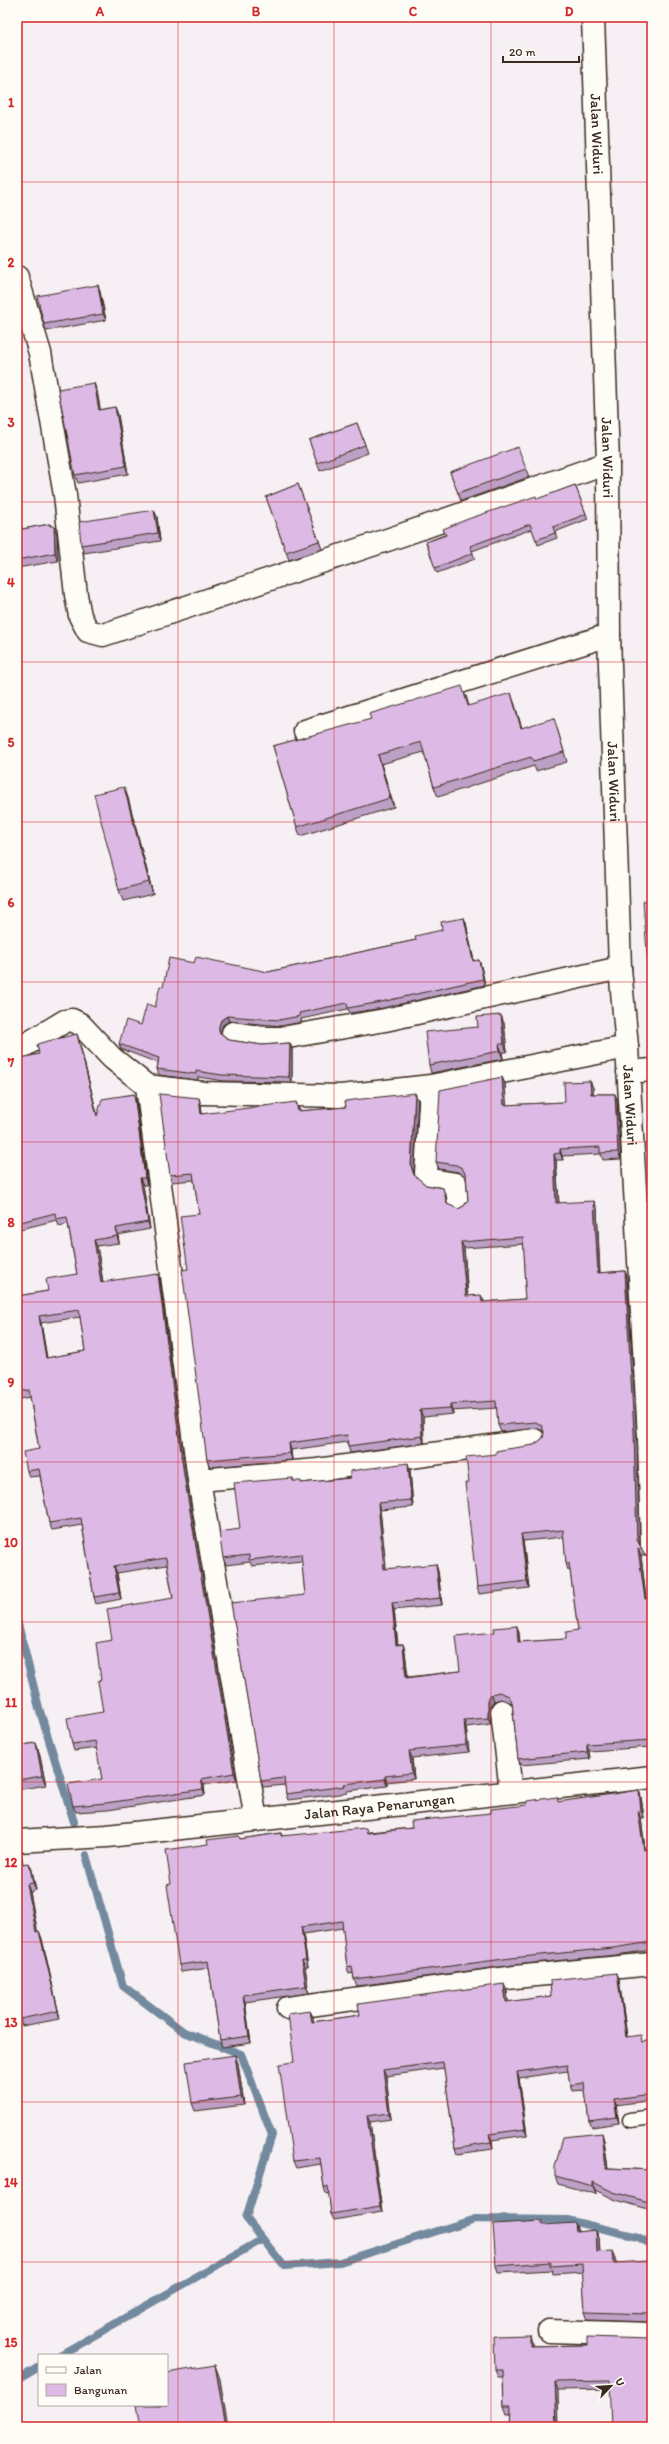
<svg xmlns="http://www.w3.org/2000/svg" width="669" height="2444" font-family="Itim,sans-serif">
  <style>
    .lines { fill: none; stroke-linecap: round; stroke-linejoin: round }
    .stream { stroke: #72899e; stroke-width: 8 }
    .service-casing { stroke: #3b2a1e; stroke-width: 17 }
    .minor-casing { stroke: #3b2a1e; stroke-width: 25 }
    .tertiary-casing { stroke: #3b2a1e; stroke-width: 25 }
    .secondary-casing { stroke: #3b2a1e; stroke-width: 25 }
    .service { stroke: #fdfcf7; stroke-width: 14 }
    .minor { stroke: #fdfcf7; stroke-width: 22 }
    .tertiary { stroke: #fdfcf7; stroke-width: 22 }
    .secondary { stroke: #fdfcf7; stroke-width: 22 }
    .wall { fill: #bda0c5; stroke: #3b2a1e; fill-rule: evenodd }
    .shaded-wall { fill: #9a82a0; stroke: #3b2a1e }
    .building { fill: #dcbae5; stroke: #3b2a1e; fill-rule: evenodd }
    .grid { fill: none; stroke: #d62828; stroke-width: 1; stroke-opacity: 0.55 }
    .labels { text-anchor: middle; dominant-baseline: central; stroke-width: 3; stroke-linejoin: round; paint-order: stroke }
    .street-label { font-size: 15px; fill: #3b2a1e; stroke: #fdfcf7 }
    .neatline { fill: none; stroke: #d62828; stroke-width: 1.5 }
    .grid-label { font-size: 13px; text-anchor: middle; font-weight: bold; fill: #d62828 }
  </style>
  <rect width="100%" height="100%" fill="#f6eff3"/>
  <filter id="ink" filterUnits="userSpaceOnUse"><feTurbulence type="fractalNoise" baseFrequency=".025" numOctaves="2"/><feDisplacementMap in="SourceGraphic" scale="8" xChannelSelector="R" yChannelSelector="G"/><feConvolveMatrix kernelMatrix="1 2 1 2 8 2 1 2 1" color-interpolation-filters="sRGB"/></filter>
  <g filter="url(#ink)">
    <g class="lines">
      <path class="stream" d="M17,1620l22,88 35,114
        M86,1855l37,131 61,46 57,22 31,81 -26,83 38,48 56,-4 135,-43 92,1 71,17 14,8
        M60,2355l203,-116
        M17,2380l22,-13"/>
      <defs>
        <path id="service" d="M630,2120l22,-3"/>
        <path id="minor" d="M17,277l23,76 25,142 11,100 4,21 8,15 15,4 12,-4 281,-94 212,-74
          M305,731l304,-96
          M233,1033l31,5h18l103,-18 235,-52
          M17,1050l48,-29 7,-1 8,4 32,34 35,28
          M628,1072l24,-2
          M431,1086l-5,88 5,6 25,4 3,19
          M199,1480l118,-10 217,-30
          M502,1711l9,81
          M256,1820l-57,-340 -52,-394 57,7 137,3 90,-10 196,-39
          M288,2008l227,-31 137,-13
          M549,2331l103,3"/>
        <g id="tertiary">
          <path id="s1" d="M593,17l15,446 1,172 11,333 7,79 22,391 3,108"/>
        </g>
        <g id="secondary">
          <path id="s2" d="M17,1841l90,-5 545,-59"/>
        </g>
      </defs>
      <use href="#service" class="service-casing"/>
      <use href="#minor" class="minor-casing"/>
      <use href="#tertiary" class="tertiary-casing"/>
      <use href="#secondary" class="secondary-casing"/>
      <use href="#service" class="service"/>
      <use href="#minor" class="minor"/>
      <use href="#tertiary" class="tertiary"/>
      <use href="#secondary" class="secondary"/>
    </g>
    <path class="wall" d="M98,285l2,7 6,28 -60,11 -2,-7z
      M97,391l3,19 15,-3 3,8 10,59 -50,9 -3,-8z
      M357,423l11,30 -48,18 -11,-31z
      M526,469l3,8 -68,24 -11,-29z
      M298,484l24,65 -33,11 -23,-63z
      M575,485l13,34 -33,13 2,6 -19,7 -6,-16 -60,22 3,8 -38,14 -11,-31z
      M154,510l3,7 3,24 -76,12 -3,-8z
      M50,524l1,2 6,8 1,27 -41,7v-38z
      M466,695l3,11 45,-4 8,26h35l10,34 -31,9 -2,-5 -96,31 -4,-10 -10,-35 -43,12 13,43 -94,29 -3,-9 -24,-81z
      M124,787l4,11 25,96 -30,7 -4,-11z
      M464,918l2,5 8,38 5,-1 2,6 4,19 -102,23 -33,5 -2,-4 -47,10 1,3 -21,4 -52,-5 -6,4 -2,6v2l8,7 33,5 28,-2 2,6v33l-68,-1 -26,-4v3l-39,-5 -2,-6 1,-6 -37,-14 -2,-5 22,-19 14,-18 8,-20 31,-24 74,9 148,-32 26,-10z
      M504,1023l3,29h-5l1,7 -72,14 -2,-8 49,-38z
      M77,1034l2,7 18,73 37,-20 2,7 11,84h-4l7,44 -32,6 1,8 -22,3 6,36 57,-2 27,202 50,298 -33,5 1,10 -97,15 -32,2 -3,-6 29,-27 -5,-31 -23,3 -2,-7 31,-32 -2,-32 11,-40 61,-42 -6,-33 -50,8 4,26 -25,5 -2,-7 -12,-72 -30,5 -3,-7 -9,-47 -11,1 -2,-6 12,-22 -9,-52 -13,3v-104l31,-5 29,-17 -9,-50 -9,2 -2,-6 -40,10v-171l22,-5zM80,1317l5,34 -38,7 -6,-35z
      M502,1077l3,7 1,21 59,-3 25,-21 3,7v6h22l2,6 4,59 -18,1 -2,-6 -39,2 1,4h-7l3,43 38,5 3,65 25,-2 2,6 10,162 2,105 6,12h-4l5,43h6v148l-63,4 1,8 -69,6 -3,-6 -6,-56 -11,-4 -7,2 -4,5 1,18 -25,3 3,25 -57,6 2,21 -27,3v4l-40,5v2l-59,7 -2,-6 -1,-9 -22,2 -2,-6 44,-186 -3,-34 -50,5 -2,-4 -24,3 -3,-7 17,-29 53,-51 1,3 8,2 48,-5 60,-8 3,37 -33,3 6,59 52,2 4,34 -48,5 4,34h5l2,7 3,26 52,-6 35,-39 22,-6 2,7 1,9 46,-3 12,-9 -8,-60h-2l-2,-7 -2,-26 -41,4 6,47 -50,6 -2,-7 -8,-104 27,-29 38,-9 9,-7 1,-6 -6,-4 -37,4 -3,-7 -1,-17 -45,3 1,3 -30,3 1,26 -74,10 -2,-7 -1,-4 -56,8 1,10 -82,7 -3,-7 -19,-191 11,-55 -5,-34 -22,2 -2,-7 31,-70 1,9 97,-5v2l47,-4 72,-7 -4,73v2l12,10 17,3 4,16 11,5 6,-3 4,-6 -2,-22 -2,-3 -6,-3 -19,-3 -3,-7zM524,1244l2,42 -1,13 -41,3v-1l-16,-5 -4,-48z
      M36,1743l3,9 7,33 -29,5v-44z
      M639,1790l2,7 3,21h-3l4,31h7v101l-36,5 -103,10 -156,21 -3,-7 -1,-6 -4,1 -2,-7 -4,-39 -40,6 5,33h-3l4,26 -64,9 6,41 -29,4 -2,-7 -11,-72 -28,4 -2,-7 -8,-81 37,-40 31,-8 1,3 41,-6 1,3 86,-4 44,-4 79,-15z
      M21,1853l2,11 6,-1 3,7 4,20 -6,2 7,40 2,-1 3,8 18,80 -38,7 -2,-7z
      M617,1973l2,7 8,57 16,5 9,-2v60l-36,5 3,18 -27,4 -3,-6 -4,-31 -13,1 -2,-6 -2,-14 -49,7 8,57 -35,5 1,9 -36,5 -2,-6 -11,-80 -58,8 5,43 -21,3 12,90 -48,8 -3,-6 -2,-21 -3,1 -2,-7 -3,-23 -25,4 -3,-7 1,-99 16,-51 3,6v5l47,-7 147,-24 1,11 43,-6z
      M238,2063l6,42 -49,6 -3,-8z
      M602,2133l2,8 4,27 44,2v40l-36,-10 -21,-10 1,4 -38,-10 -3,-8z
      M543,2225l35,6v1l18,-2 3,8 1,14 16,6v5l35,6 1,7v46l-64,-2 -3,-8 -2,-40 -30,2 -1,-4 -54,3 -2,-7z
      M649,2339l-38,50 -53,1 -48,37 1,-13h-4l-3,-8 -1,-29h-5l-3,-7 37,-27v3l55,-1z"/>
    <path class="shaded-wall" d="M98,285l2,7 6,28 -3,-6z
      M94,383l3,8 5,27 -3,-8z
      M115,407l3,8 10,59 -2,-8z
      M154,510l3,7 3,24 -2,-8z
      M54,526l3,8 1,27 -3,-8z
      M511,693l3,9 10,35 -3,-9z
      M378,755l3,9 13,43 -4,-9z
      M124,787l4,11 25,96 -4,-12z
      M464,918l2,5 9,44 -2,-6z
      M479,960l2,6 4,19 -2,-6z
      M501,1015l3,8 3,29 -3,-8z
      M227,1016l2,5 -6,4 -2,6 1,7 -3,-6v-6l2,-6z
      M77,1034l2,7 20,81 -2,-6z
      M290,1043l2,6v33l-3,-5z
      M499,1044l3,8 1,7 -3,-8z
      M502,1077l3,7 2,28 -3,-7z
      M590,1081l3,7v13l-2,-7z
      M415,1093l3,7 -4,73 -3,-7z
      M134,1094l2,7 11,84 -2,-7z
      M615,1094l2,6 4,59 -3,-7z
      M199,1098l2,7 2,16 -2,-7z
      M296,1102l3,7 1,9 -2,-7z
      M560,1149l2,7 1,4 -3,-7z
      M554,1154l2,6 3,49 -3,-6z
      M140,1178l3,7 7,44 -2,-7z
      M594,1201l3,7 3,72 -2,-7z
      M116,1228l2,7 1,8 -2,-7z
      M94,1240l3,6 7,43 -3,-7z
      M461,1242l3,6 4,55 -2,-7z
      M625,1271l2,6 10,162 3,107 -3,-6z
      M158,1274l2,6 27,202 50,298 -3,-7 -50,-298z
      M481,1295l3,6v8l-2,-7z
      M39,1316l2,7 7,42 -2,-7z
      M450,1404l2,7 1,3 -3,-6z
      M420,1410l3,7 1,26 -2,-7z
      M289,1443l2,7 1,10 -2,-7z
      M408,1463l2,7 3,37 -2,-7z
      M378,1503l2,7 7,66 -3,-7z
      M521,1534l2,7 6,47 -2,-7z
      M638,1549l3,7 6,50 -2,-7z
      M436,1564l2,7 4,34 -2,-7z
      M114,1566l3,7 4,26 -2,-6z
      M392,1603l2,7 4,41 -2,-6z
      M517,1626l2,7 1,16 -2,-7z
      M403,1644l2,7 3,33 -2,-6z
      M492,1694l2,7 -4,5 1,18 -3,-6v-18z
      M464,1720l2,7 3,25 -3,-7z
      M36,1743l3,9 7,33 -4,-9z
      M587,1744l2,7 1,8 -3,-7z
      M409,1751l3,7 2,21 -2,-6z
      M385,1776l2,6v4l-2,-7z
      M201,1779l3,6 1,10 -2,-6z
      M639,1790l2,7 3,21 -3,-7z
      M638,1811l3,7 5,38 -2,-6z
      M18,1846l3,7 3,19 -3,-8z
      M29,1863l3,7 4,20 -3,-7z
      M27,1884l3,8 9,47 -3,-7z
      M301,1927l2,7 5,33 -2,-7z
      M39,1931l3,8 18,80 -2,-8z
      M302,1960l3,7 4,26 -3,-7z
      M617,1973l2,7 9,64 -2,-7z
      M504,1984l3,7 2,17 -3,-6z
      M243,1995l2,7 6,41 -2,-7z
      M310,2011l3,6 1,11 -2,-6z
      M235,2055l3,8 6,42 -3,-8z
      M383,2070l3,6 5,43 -2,-6z
      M517,2072l2,6 8,57 -2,-6z
      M614,2099l2,6 3,18 -2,-6z
      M367,2116l3,6 12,90 -2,-6z
      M602,2133l2,8 5,35 -3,-8z
      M489,2134l3,6 1,9 -2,-7z
      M593,2182l3,12 -3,-8z
      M575,2223l3,8 1,8 -3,-7z
      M596,2230l3,8 1,21 -3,-7z
      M613,2251l3,7 1,13 -3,-8z
      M648,2261l3,8 1,14 -3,-7z
      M530,2335l2,8 1,11 -3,-8z
      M215,2365l5,14 8,48h-2z
      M555,2382l3,8 1,37 -2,-2z"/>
    <path class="building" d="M98,285l5,29 -59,10 -7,-28z
      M94,383l5,27 16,-3 11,59 -51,9 -17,-86z
      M357,423l8,22 -48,18 -8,-23z
      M518,447l8,22 -68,24 -8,-21z
      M298,484l21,57 -33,11 -20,-55z
      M575,485l11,29 -33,13 2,6 -19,7 -6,-16 -60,22 3,7 -38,15 -9,-26 20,-7 -3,-6 25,-10 68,-23 1,3z
      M154,510l4,23 -77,12 -2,-23z
      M50,524v2h4l1,27 -38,7v-30z
      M462,686l6,20 43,-13 10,35 33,-10 10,34 -31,9 -2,-4 -97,30 -13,-45 -43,13 12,43 -93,29 -24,-81 98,-27 -2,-5z
      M124,787l25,95 -30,8 -25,-96z
      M643,901h9v113z
      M464,918l9,43 6,-1 4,19 -102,23 -33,6 -1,-5 -48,10 1,3 -21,4 -52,-4 -6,4 -2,6v6l10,8 33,5 28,-2 -1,34 -67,-2 -26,-4v3l-39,-5 2,-11 -40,-14 7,-24 15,5 6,-21 8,3 5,-21 3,1 6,-29 25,5 2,-6 72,15 148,-32 -1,-4 27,-6 -1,-8z
      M501,1015l3,29h-5l1,7 -71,14 -4,-33 53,-5 -1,-10z
      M77,1034l20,82 5,-17 32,-5 11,84h-5l8,44 -32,6 1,8 -23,4 7,42 57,-8 26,201 50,298 -33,6 2,10 -97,14 -33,3 -5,-22 34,-5 -7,-38 -23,3 -5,-26 36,-6 -5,-31 3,-1 -5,-37 16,-3 -5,-31 66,-11 -7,-40 -52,8 5,27 -25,4 -13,-79 -32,5 -10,-54 -12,2 -4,-19 16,-3 -10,-59 -12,2v-96l31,-5 -2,-12 31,-5 -10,-57 -11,2 -1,-6 -38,10v-164l22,-5 -2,-9 3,-2zM79,1310l6,41 -39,7 -7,-42z
      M502,1077l2,28 61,-3 -1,-20 26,-1 1,13h24l3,58 -18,1v-6l-40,2v4l-6,1 2,49 38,-2 4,72 27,-2 9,161 3,108 5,9h-4l7,50 7,-1v142l-65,4v8l-69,7 -6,-57 -3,-6 -10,-4 -7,2 -4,6v18l-24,2 2,25 -57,6 3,22 -27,3v3l-41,5 1,2 -59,8 -2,-16 -23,3 -30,-178 74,-8 -4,-41 -52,6v-5l-26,3 -4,-26 21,-3 -6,-46 59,-5v3h8v2l49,-5v-7l58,-8 3,37 -33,3 6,66 52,-5 4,34 -48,5 4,42 7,-1 3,34 54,-7 -4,-35 39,-4 -1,-4 23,-2 1,16 48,-3v-7l12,-2 -9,-67h-3l-3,-33 -42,4 6,47 -50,6 -12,-104h4l-3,-26 30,-3v-3l5,-1 33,-5 9,-7 1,-6 -2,-6 -6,-4 -38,3 -2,-24 -46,3v4l-30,2 2,26 -74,10 -1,-11 -58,8 1,10 -83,7 -25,-190 6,-1 -8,-53 19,-2 -6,-41 -23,2 -11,-81 40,4 2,16 95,-12 2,9 48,-4 -1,-6 70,-8 -4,73 3,9 12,10 17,3 4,16 11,5 6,-3 4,-6 -2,-25 -4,-7 -6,-3 -20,-3 4,-72zM523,1237l3,49h-2l1,13 -43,3 -1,-7 -15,1 -5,-54z
      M36,1743l6,33 -25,4v-34z
      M639,1790l2,21h-3l6,39 8,-1v93l-39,6 -102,10 -157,21 -2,-13 -5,1 -5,-46 -41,6 5,33h-4l4,26 -63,9 6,41 -29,4 -12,-79 -29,4 -12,-80 4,-1 -5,-34 42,-6 -1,-4 32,-4 1,3 41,-6v3l85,-8 1,5 45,-5 -1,-7 80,-8v-4l36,-4v-4l30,-4 1,5z
      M17,1846h1l3,18 8,-1 4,20 -6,1 9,48 3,-1 19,80 -38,8 -3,-13z
      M617,1973l9,64 15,-2 1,7 10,-2v54l-38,5 3,18 -28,4 -5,-38 -14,2 -3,-20 -50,7 8,57 -36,5 2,8 -36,6 -12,-86 -60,8 6,43 -22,3 13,90 -49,8 -3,-27h-4l-4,-29 -27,3 -14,-97 15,-2 -6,-48 22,-3 2,11 48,-7 -2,-11 146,-20 2,18 45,-6 -1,-16z
      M235,2055l6,42 -49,6 -6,-41z
      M602,2133l4,35 46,2v33l-39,-11 -20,-10v4l-38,-10v-9l8,-30z
      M542,2221v4l33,-2 1,9 20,-2 1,22 16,-1 1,12 34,-2 1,15h3v39l-2,-1 -65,-2 -3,-48 -32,2v-4l-54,4 -3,-42z
      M530,2335v11l57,-1v-8l62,2 3,-2v90h-40l-2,-46 -55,1 2,43 25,2h-72l1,-21h-7l-1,-36h-8l-1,-34z
      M215,2365l11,62h-85l-4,-22h30v-32z"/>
  </g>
  <path class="grid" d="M178,17v2410M334,17v2410M491,17v2410M17,182h635M17,342h635M17,502h635M17,662h635M17,822h635M17,982h635M17,1142h635M17,1302h635M17,1462h635M17,1622h635M17,1782h635M17,1942h635M17,2102h635M17,2262h635"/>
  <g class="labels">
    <g class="street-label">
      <text stroke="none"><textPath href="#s1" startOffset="117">Jalan Widuri</textPath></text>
      <text stroke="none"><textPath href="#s1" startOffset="441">Jalan Widuri</textPath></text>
      <text stroke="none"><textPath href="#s1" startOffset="765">Jalan Widuri</textPath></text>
      <text stroke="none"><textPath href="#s1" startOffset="1089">Jalan Widuri</textPath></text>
      <text stroke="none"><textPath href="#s2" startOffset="364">Jalan Raya Penarungan</textPath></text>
    </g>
  </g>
  <rect width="669" height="2444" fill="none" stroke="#fdfcf7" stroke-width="44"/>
  <rect x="38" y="2354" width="130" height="52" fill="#fdfcf7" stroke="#afa8a0"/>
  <rect x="46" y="2367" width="20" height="6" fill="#fdfcf7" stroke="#afa8a0"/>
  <text x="74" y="2374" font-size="12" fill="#3b2a1e">Jalan</text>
  <rect x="46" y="2384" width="20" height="12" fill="#dcbae5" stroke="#afa8a0"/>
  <text x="74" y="2394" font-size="12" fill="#3b2a1e">Bangunan</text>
  <g transform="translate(611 2386) rotate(65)" stroke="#fdfcf7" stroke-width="3" paint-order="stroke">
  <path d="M0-3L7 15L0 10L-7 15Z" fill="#3b2a1e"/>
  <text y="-6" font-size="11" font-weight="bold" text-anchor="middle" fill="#3b2a1e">U</text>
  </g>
  <path d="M503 56v6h76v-6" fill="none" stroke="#3b2a1e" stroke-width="2"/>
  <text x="509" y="56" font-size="12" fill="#3b2a1e" stroke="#fdfcf7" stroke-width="3" paint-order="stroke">20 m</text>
  <rect x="22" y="22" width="625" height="2400" class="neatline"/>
  <g class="grid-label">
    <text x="100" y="16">A</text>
    <text x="256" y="16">B</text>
    <text x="413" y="16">C</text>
    <text x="569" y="16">D</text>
    <text x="11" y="107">1</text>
    <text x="11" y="267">2</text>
    <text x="11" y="427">3</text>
    <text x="11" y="587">4</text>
    <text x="11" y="747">5</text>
    <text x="11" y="907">6</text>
    <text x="11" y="1067">7</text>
    <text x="11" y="1227">8</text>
    <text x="11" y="1387">9</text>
    <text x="11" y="1547">10</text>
    <text x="11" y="1707">11</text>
    <text x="11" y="1867">12</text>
    <text x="11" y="2027">13</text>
    <text x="11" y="2187">14</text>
    <text x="11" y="2347">15</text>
  </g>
</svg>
